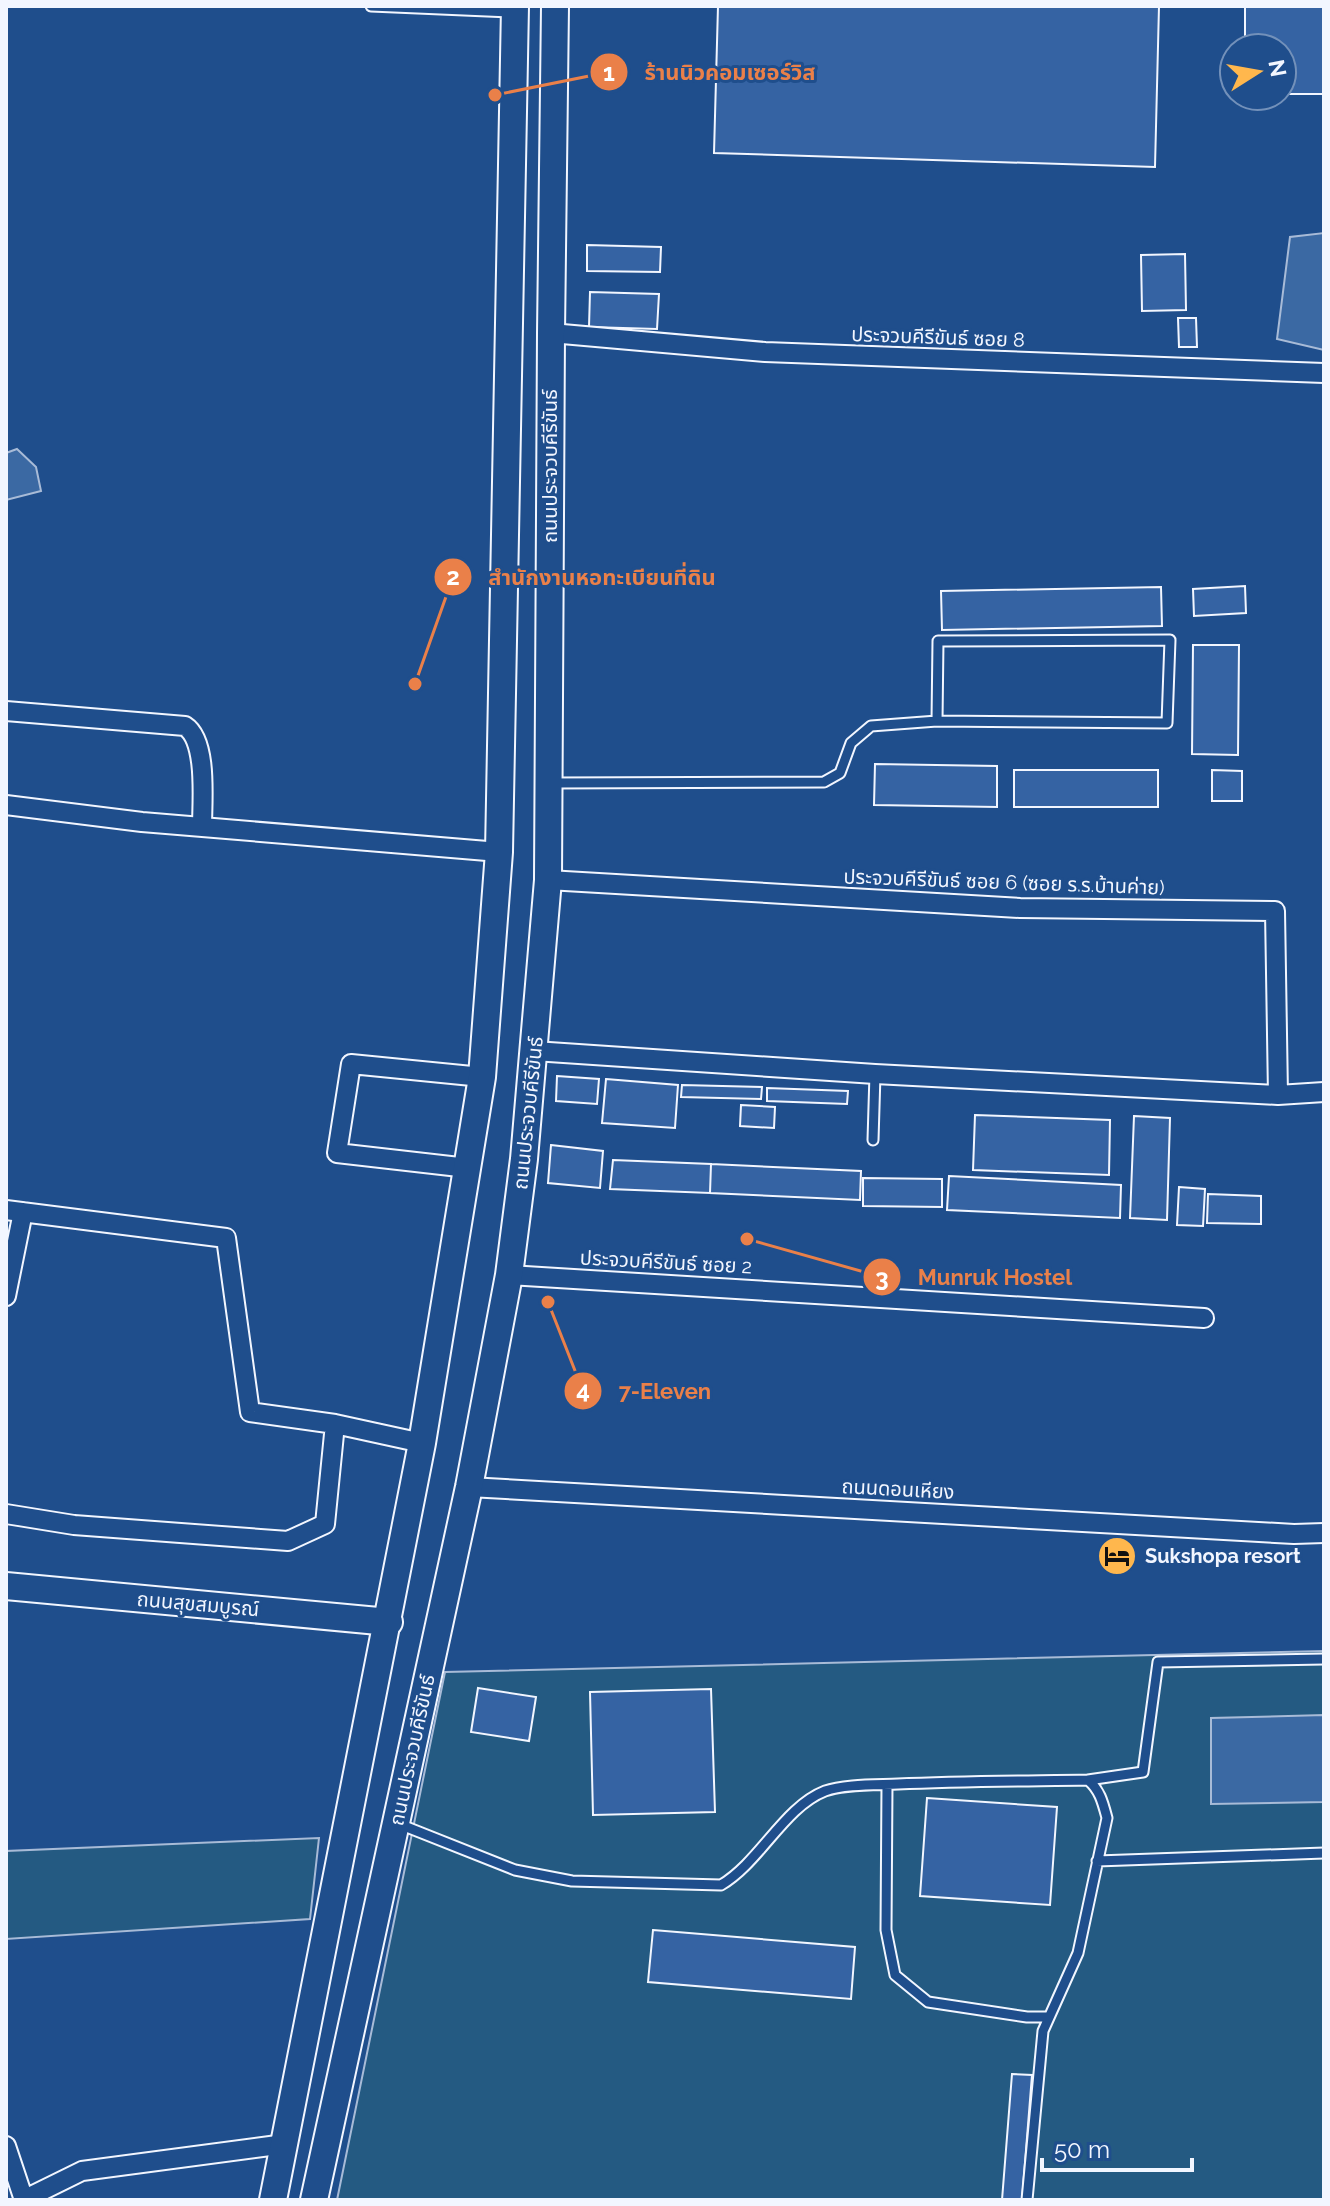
<svg xmlns="http://www.w3.org/2000/svg" width="1330" height="2206" font-family="Raleway,'Noto Sans Thai',sans-serif">
  <style>
    .green { fill: #245a82; stroke: #a8bbd7; stroke-width: 2 }
    .water { fill: #3b69a3; stroke: #a8bbd7; stroke-width: 2 }
    .building { fill: #3563a3; stroke: #f2f6ff; stroke-width: 2 }
    .lines { fill: none; stroke-linecap: round; stroke-linejoin: round }
    .lane-casing { stroke: #f2f6ff; stroke-width: 13 }
    .street-casing { stroke: #f2f6ff; stroke-width: 22 }
    .secondary-casing { stroke: #f2f6ff; stroke-width: 30 }
    .lane { stroke: #1f4e8c; stroke-width: 9 }
    .street { stroke: #1f4e8c; stroke-width: 18 }
    .secondary { stroke: #1f4e8c; stroke-width: 26 }
    .labels { text-anchor: middle; dominant-baseline: central; stroke-width: 6; stroke-linejoin: round; paint-order: stroke }
    .street-label { font-size: 20px; fill: #f2f6ff; stroke: #1f4e8c }
    .poi-label { font-size: 20px; font-weight: bold; fill: #f2f6ff; stroke: #1f4e8c; text-anchor: start }
    .leader { fill: none; stroke: #ea8049; stroke-width: 3 }
    .callout-dot { fill: #ea8049; stroke: #1f4e8c; stroke-width: 3 }
    .mark-label { font-size: 24px; text-anchor: middle; font-weight: bold; fill: #fff }
    .callout-label { font-size: 22px; text-anchor: middle; font-weight: bold; fill: #ea8049; stroke: #1f4e8c; stroke-width: 6; stroke-linejoin: round; paint-order: stroke }
  </style>
  <rect width="100%" height="100%" fill="#1f4e8c"/>
  <path class="green" d="M1324,1651v549h-987l108,-528z
    M319,1838l-9,81 -304,20v-88z"/>
  <path class="water" d="M1324,233v117l-47,-11 13,-102z
    M17,449l19,18 5,24 -35,9v-47z
    M1324,1715v87l-113,2v-86z"/>
  <path class="building" d="M718,6h441l-4,161 -441,-14z
    M1245,6h79v88h-42v-46h-37z
    M587,245l74,2 -1,25 -73,-1z
    M1185,254l1,56 -44,1 -1,-56z
    M590,292l69,2 -2,35 -68,-2z
    M1178,318h18l1,29h-18z
    M1245,586l1,27 -52,3 -1,-27z
    M1161,587l1,39 -220,4 -1,-39z
    M1193,645h46l-1,110 -46,-1z
    M875,764l122,2v41l-123,-2z
    M1014,770h144v37h-144z
    M1212,770l30,1v30h-30z
    M557,1076l42,3 -2,25 -41,-3z
    M606,1079l72,6 -3,43 -73,-5z
    M682,1085l80,2 -1,12 -80,-2z
    M767,1088l81,3 -1,13 -80,-3z
    M741,1105l34,2 -1,21 -34,-2z
    M975,1115l135,5 -1,55 -136,-5z
    M1134,1116l36,2 -3,102 -37,-2z
    M551,1145l52,6 -3,37 -52,-5z
    M613,1160l98,4 -1,29 -100,-4z
    M711,1164l150,7 -1,29 -150,-7z
    M949,1176l172,9 -1,33 -173,-8z
    M863,1178l79,1v28l-79,-1z
    M1179,1187l26,2 -2,37 -26,-1z
    M1208,1194l53,2v28l-54,-1z
    M478,1688l58,9 -7,44 -58,-9z
    M711,1689l4,123 -122,3 -3,-123z
    M927,1798l130,9 -7,98 -130,-9z
    M653,1930l202,17 -4,52 -203,-17z
    M1012,2074l20,1 -10,125h-20z"/>
  <g class="lines">
    <defs>
      <path id="lane" d="M371,6l140,6
        M553,783l271,-1 16,-9 11,-30 20,-17 66,-5 230,2 3,-83 -232,1 -1,80
        M873,1140l2,-66
        M1088,1780l55,-8 15,-110 166,-3
        M887,1785l-1,145 9,45 33,27 99,15h22
        M399,1824l116,46 57,11 149,4c39,-23 63,-78 104,-94 19,-7 53,-6 73,-7 64,-3 127,-3 190,-4 12,10 15,23 19,38l-29,135 -35,78 -16,169
        M1097,1861l227,-8"/>
      <path id="street" d="M551,333l214,19 559,21
        M6,711l179,15c23,15 17,76 17,101
        M6,805l136,17 357,30
        M548,880l472,28 255,3 3,184
        M534,1051l341,23 403,21 46,-3
        M468,1168l-131,-15 14,-89 131,13
        M6,1210l220,28 24,174 85,12 87,19
        M509,1275l695,43
        M6,1296l17,-84
        M469,1487l825,47 30,-1
        M6,1514l68,11 214,16 37,-17 10,-100
        M6,2146l18,54
        M23,2200l59,-29 203,-27"/>
      <path id="secondary" d="M6,1586l383,36
        M273,2200l149,-757 60,-366 17,-225 16,-846
        M314,2200l155,-713 40,-212 15,-116 24,-279 3,-547 4,-327"/>
    </defs>
    <use href="#lane" class="lane-casing"/>
    <use href="#street" class="street-casing"/>
    <use href="#secondary" class="secondary-casing"/>
    <use href="#lane" class="lane"/>
    <use href="#street" class="street"/>
    <use href="#secondary" class="secondary"/>
  </g>
  <defs>
    <symbol id="hotel-disc" viewBox="-11 -11 22 22"><circle r="9.5" fill="#ffb74d" stroke="#1f4e8c"/><path d="M-6-4.5h1.5V1H6V5H4.5V3h-9V5H-6ZM-4 0a1.8 1.8 0 1 1 3.6 0ZM.5 0V-2.5h3Q6-2.5 6 0Z" fill="#111"/></symbol>
  </defs>
  <g fill-rule="evenodd">
    <use href="#hotel-disc" x="1095" y="1534" width="44" height="44"/>
  </g>
  <g class="labels">
    <g class="street-label">
      <text transform="translate(938 337) rotate(2)">ประจวบคีรีขันธ์ ซอย 8</text>
      <text transform="translate(550 466) rotate(-90)">ถนนประจวบคีรีขันธ์</text>
      <text transform="translate(1004 882) rotate(2)">ประจวบคีรีขันธ์ ซอย 6 (ซอย ร.ร.บ้านค่าย)</text>
      <text transform="translate(528 1113) rotate(-84)">ถนนประจวบคีรีขันธ์</text>
      <text transform="translate(666 1262) rotate(3)">ประจวบคีรีขันธ์ ซอย 2</text>
      <text transform="translate(898 1489) rotate(3)">ถนนดอนเหียง</text>
      <text transform="translate(198 1604) rotate(5)">ถนนสุขสมบูรณ์</text>
      <text transform="translate(412 1750) rotate(-78)">ถนนประจวบคีรีขันธ์</text>
    </g>
    <g class="poi-label">
      <text x="1145" y="1556">Sukshopa resort</text>
    </g>
  </g>
  <path class="leader" d="M495 95L609 72M415 684L453 577M747 1239L882 1277M548 1302L583 1391"/>
  <g class="callout-dot">
    <circle cx="495" cy="95" r="8"/>
    <circle cx="415" cy="684" r="8"/>
    <circle cx="747" cy="1239" r="8"/>
    <circle cx="548" cy="1302" r="8"/>
    <circle cx="609" cy="72" r="20"/>
    <circle cx="453" cy="577" r="20"/>
    <circle cx="882" cy="1277" r="20"/>
    <circle cx="583" cy="1391" r="20"/>
  </g>
  <g class="mark-label">
    <text x="609" y="81">1</text>
    <text x="453" y="585">2</text>
    <text x="882" y="1286">3</text>
    <text x="583" y="1399">4</text>
  </g>
  <g class="callout-label">
    <text x="730" y="80">ร้านนิวคอมเซอร์วิส</text>
    <text x="602" y="585">สำนักงานหอทะเบียนที่ดิน</text>
    <text x="995" y="1285">Munruk Hostel</text>
    <text x="665" y="1399">7-Eleven</text>
  </g>
  <rect width="1330" height="2206" fill="none" stroke="#f2f6ff" stroke-width="16"/>
  <g transform="translate(1258 72) rotate(79)"><circle r="38" fill="#1f4e8c" stroke="#7391ba" stroke-width="2"/>
  <path d="M0-6L14 30L0 20L-14 30Z" fill="#ffb74d"/>
  <text y="-12" font-size="22" font-weight="bold" text-anchor="middle" fill="#f2f6ff">N</text>
  </g>
  <path d="M1042 2158v12h150v-12" fill="none" stroke="#f2f6ff" stroke-width="4"/>
  <text x="1054" y="2158" font-size="24" fill="#f2f6ff" stroke="#1f4e8c" stroke-width="6" paint-order="stroke">50 m</text>
</svg>
